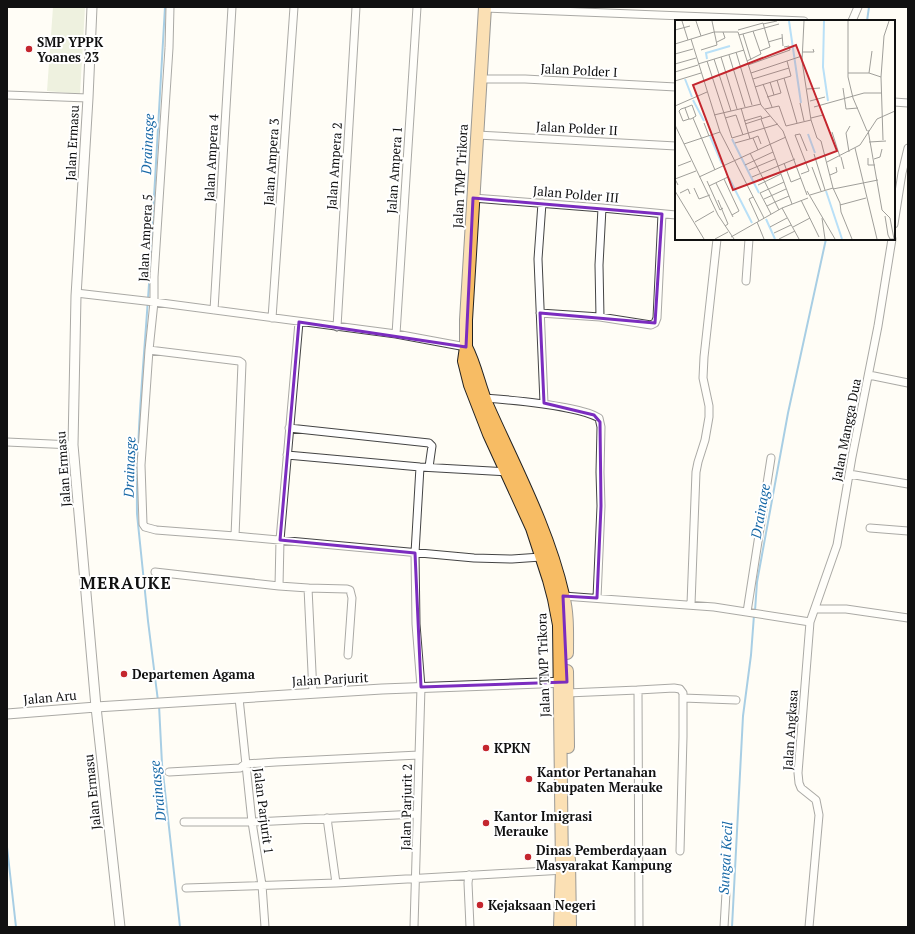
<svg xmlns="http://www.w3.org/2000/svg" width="915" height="934" font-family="'PT Serif',serif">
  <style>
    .cemetery { fill: #d9e3c4 }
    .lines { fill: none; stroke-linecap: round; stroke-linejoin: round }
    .stream { stroke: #3f96cf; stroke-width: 2 }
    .minor-casing { stroke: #444; stroke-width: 9 }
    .tertiary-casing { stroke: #444; stroke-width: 11 }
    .trunk-casing { stroke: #222; stroke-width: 14 }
    .minor { stroke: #fff; stroke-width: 7 }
    .tertiary { stroke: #fff; stroke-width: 9 }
    .trunk { stroke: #f7bc64; stroke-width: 12 }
    .marked { fill: none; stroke: #7b2cbf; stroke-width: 3; stroke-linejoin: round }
    .poi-dot { fill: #c4262e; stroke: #fff; stroke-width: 1.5 }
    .labels { text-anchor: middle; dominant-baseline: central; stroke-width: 4; stroke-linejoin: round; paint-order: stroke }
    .poi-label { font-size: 13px; font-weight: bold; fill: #111; stroke: #fff; text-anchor: start }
    .street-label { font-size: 13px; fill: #111; stroke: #fff }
    .water-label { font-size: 14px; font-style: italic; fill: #1768a6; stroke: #fff }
    .district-label { font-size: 17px; font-weight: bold; letter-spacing: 1px; fill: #111; stroke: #fff }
    .inset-river { fill: none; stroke: #b9e0f7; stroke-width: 2 }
    .inset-road { fill: none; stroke: #a09f9a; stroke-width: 1 }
    .view { fill: #c4262e; fill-opacity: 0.15; stroke: #c4262e; stroke-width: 2 }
    .inset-edge { fill: none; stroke: #111; stroke-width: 2 }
  </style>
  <rect width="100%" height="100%" fill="#fffdf5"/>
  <path class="cemetery" d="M53,7h32l-5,87 -33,-3z"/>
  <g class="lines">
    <path class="stream" d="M867,21l2,-14
      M755,611l2,-29 31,-169 38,-174
      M158,701l-10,-80 -11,-107c-1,-77 7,-153 12,-230 6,-92 10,-185 16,-277
      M159,705l3,59 18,163
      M7,847l9,80
      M732,927l11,-211 8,-61 3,-40"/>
    <defs>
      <path id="minor" d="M170,7l-1,41 -15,229v25l-5,48 -8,115 2,59 2,3 11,3 79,6 239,22 38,1 29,-2
        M485,8l319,13
        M852,21l6,-14
        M480,79h45l151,8
        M7,95l81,3
        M894,102l14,1
        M477,135l199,11
        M473,198l129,10 74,7
        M542,203l-4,56 6,144
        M894,224l8,-51 6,-25
        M746,281l3,-42
        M76,293l78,9 242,32 70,13
        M214,310l18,-303
        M540,313l60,4 51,8 4,-2 2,-5 5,-104
        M600,317l-1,-52 3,-57
        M272,318l22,-311
        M337,327l19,-320
        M396,334l21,-327
        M149,350l90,11 3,2 -7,173
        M869,375l39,8
        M484,398c28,2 55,4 83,10 10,2 22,4 32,10l2,9 -1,45 1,34 -4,92
        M289,428l140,15 3,3 -3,21
        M7,442l66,3
        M287,455l133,12 89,5
        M849,474l59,10
        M870,528l38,3
        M155,572l124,14 29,2 5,105
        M279,586l1,-46 19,-218
        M308,588l39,1 3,1 2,8 -4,57
        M563,596l151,11 96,15
        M691,604l5,-132 2,-10 7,-22 4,-23v-11l-6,-28 1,-21 13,-118
        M815,609h31l62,9
        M747,612l24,-154
        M567,693l71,-3
        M239,698l13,124 10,63 3,42
        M683,698l53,2
        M169,772l71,-4 5,-4 31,-2 143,-7
        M327,818l9,65
        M184,822h68l165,-8
        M469,875l-1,8 2,44
        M186,888l150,-5 229,-13
        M414,927l7,-240 -5,-63 -1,-71 5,-86
        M639,927l-1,-237 36,-2 6,1 3,4v44l-3,114
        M724,927l2,-34
        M809,927l10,-112 -3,-15 -15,-12 -2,-5 -1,-10 12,-151 27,-77 15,-88 26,-131 14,-87"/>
      <path id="tertiary" d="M92,7l-4,91 -12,198 -3,149 23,262 24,220
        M7,714l89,-7 286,-18 184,-7"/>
      <path id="trunk" d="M485,7l-19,313v27l-2,14 6,24 19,49 43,94 17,52 5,19 5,26 3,245 -2,57
        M466,347c10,19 13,40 22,60 27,61 60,122 75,188 5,19 4,39 4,58
        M567,671l1,76
        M569,859l1,68"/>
    </defs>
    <use href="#minor" class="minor-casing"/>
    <use href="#tertiary" class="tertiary-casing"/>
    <use href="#trunk" class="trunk-casing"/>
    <use href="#minor" class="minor"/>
    <use href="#tertiary" class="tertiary"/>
    <use href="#trunk" class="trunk"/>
  </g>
  <path d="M0 0H915V934H0ZM473,198l189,16 -7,109 -115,-10 4,90 50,12 6,7 1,84 -4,92 -34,-2 4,86 -146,5 -6,-134 -135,-13 19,-218 167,25z" fill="#fffdf5" fill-opacity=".55" fill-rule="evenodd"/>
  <path class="marked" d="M473,198l189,16 -7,109 -115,-10 4,90 50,12 6,7 1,84 -4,92 -34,-2 4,86 -146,5 -6,-134 -135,-13 19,-218 167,25z"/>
  <g class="poi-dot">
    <circle cx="29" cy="49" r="4"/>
    <circle cx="124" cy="674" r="4"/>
    <circle cx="486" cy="748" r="4"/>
    <circle cx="529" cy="779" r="4"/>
    <circle cx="486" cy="823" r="4"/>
    <circle cx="528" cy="857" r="4"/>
    <circle cx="480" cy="905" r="4"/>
  </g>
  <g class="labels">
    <g class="poi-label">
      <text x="37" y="42">SMP YPPK<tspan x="37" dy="15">Yoanes 23</tspan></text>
      <text x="132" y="674">Departemen Agama</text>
      <text x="494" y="748">KPKN</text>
      <text x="537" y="772">Kantor Pertanahan<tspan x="537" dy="15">Kabupaten Merauke</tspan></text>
      <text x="494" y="816">Kantor Imigrasi<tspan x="494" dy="15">Merauke</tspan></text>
      <text x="536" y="850">Dinas Pemberdayaan<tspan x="536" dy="15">Masyarakat Kampung</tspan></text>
      <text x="488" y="905">Kejaksaan Negeri</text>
    </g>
    <g class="street-label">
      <text transform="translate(579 70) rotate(3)">Jalan Polder I</text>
      <text transform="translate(577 128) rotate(3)">Jalan Polder II</text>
      <text transform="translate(72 143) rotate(-87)">Jalan Ermasu</text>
      <text transform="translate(211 158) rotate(-87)">Jalan Ampera 4</text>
      <text transform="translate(271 162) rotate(-86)">Jalan Ampera 3</text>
      <text transform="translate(334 166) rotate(-86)">Jalan Ampera 2</text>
      <text transform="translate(394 170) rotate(-86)">Jalan Ampera 1</text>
      <text transform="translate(460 176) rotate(-87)">Jalan TMP Trikora</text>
      <text transform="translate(576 194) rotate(5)">Jalan Polder III</text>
      <text transform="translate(145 238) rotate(-87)">Jalan Ampera 5</text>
      <text transform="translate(846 430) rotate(-79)">Jalan Mangga Dua</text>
      <text transform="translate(63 469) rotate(-94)">Jalan Ermasu</text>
      <text transform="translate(543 665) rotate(-92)">Jalan TMP Trikora</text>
      <text transform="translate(330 679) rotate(-3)">Jalan Parjurit</text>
      <text transform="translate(50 697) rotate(-5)">Jalan Aru</text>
      <text transform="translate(790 730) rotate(-86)">Jalan Angkasa</text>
      <text transform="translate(92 792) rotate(-96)">Jalan Ermasu</text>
      <text transform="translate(406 807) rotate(-89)">Jalan Parjurit 2</text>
      <text transform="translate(264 811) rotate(83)">Jalan Parjurit 1</text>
    </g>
    <g class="water-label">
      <text transform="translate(147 144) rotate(-87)">Drainasge</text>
      <text transform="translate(129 467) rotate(-88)">Drainasge</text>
      <text transform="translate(760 511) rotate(-80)">Drainage</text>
      <text transform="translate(157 791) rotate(-96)">Drainasge</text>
      <text transform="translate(725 858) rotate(-87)">Sungai Kecil</text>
    </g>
    <g class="district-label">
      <text x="126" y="582">MERAUKE</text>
    </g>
  </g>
  <g transform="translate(675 20)">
    <rect width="220" height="220" fill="#fffdf5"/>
    <path class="inset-river" d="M114,1l12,82M149,1l-1,46 5,34M32,39l-1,-6 24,-7M10,59l7,18M18,80l11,21M133,114l7,19M35,116l12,28M57,119l27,54M54,158l23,45M151,171l16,48M91,199l9,20"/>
    <path class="inset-road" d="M7,1l6,19M21,1l5,15M129,1l-2,40 9,59 6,18 4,3 12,47 7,15 1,9 11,27M173,1v56l5,21 14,33M88,4l14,-3M0,10l15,-4M63,10l25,-7 7,24 -10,4M68,14l8,26M107,14l1,12M64,15l40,-11M16,19l29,93 44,86M42,22l8,-4 -2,-6M93,22l14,-4M0,24l39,-12h24l23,73 22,26 24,64M26,30l16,-5 -5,-24M61,32l16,53M127,32h12l-1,-3M0,34l18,-5M54,35l16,52M46,37l16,52M39,39l17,52M32,41l25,77 46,-14M72,41l14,-7 -8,-23M0,44l21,-6M23,44l46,-14M73,45l42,-15 -1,-4 -5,1M0,52l23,-7M76,53l51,-17M173,53h21l12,4M194,53l3,-22M109,58l13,45M78,59l36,-11M0,61l26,-8M95,62l4,13M88,64l9,23M80,67l36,-11 -4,-15M168,68l3,21 12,-1M132,69l13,-1M92,77l14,-4 -4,-13M135,81l15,-4M125,83l4,18M0,86l32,-14M139,87l50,-14h18M10,88l4,11h2l5,-3 -4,-11 -5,2 -6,2 -2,2 4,10 6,-2M66,88l9,31M90,89l14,-3 7,20M39,95l47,-11M18,98l22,52M50,98l11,-3 7,20M136,98l12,-3M86,99l28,77M69,101l17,-5 1,3M29,103l5,13M70,104l25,-8M0,105l43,90 16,24M111,106l25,-6M193,110l14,80 8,8 4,21M157,112l8,25M78,118l5,-2 3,8M208,120l-2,-63 3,-41 5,-15M194,122l17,-1M60,123l18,-5 5,12M9,124l36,-12M180,128l22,91M174,132l-3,-19 4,-7M75,133l25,49 14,-6 3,8M139,134l11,36M166,137l3,12M193,138v7h7M199,139l6,-2 2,-8M152,142l33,-17 17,-26 18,-8M109,143l7,19 10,-4M70,145l28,-13M3,146l13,-5M137,147l9,24M74,150l26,-11M126,154l8,-3 -14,-36 5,-1 7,17M155,155l7,-3 -1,-5M24,157l87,-40M77,157l43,-18M49,159l15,32 -7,4M32,161l13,29 3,-2M41,163l17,34M3,165l-3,-6 21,-8M83,165l23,-11M34,166l19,-9M19,168l5,11 11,-4M158,169l45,-9M0,171l29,48M132,171l28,48M5,173l8,-4 2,5M135,175l23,-7M78,177l-4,2 10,22M89,179l22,-10M43,180l10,24 -3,2M126,180l18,37M165,185l26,-7M92,186l8,-4 4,8M107,188l17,31M96,194l-11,-21 24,-11M210,196l3,19 2,4h4M147,198l3,21M20,202l19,-11M82,202l7,17M95,207l17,-9M118,207l17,-9M99,213l17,-8M56,217l51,-29 26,-10M40,219l13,-7M104,219l16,-8"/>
    <path class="view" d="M121,25l41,106 -104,39 -40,-105z"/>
    <rect width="220" height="220" class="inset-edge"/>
  </g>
  <rect width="915" height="934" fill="none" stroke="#111111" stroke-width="16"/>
</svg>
